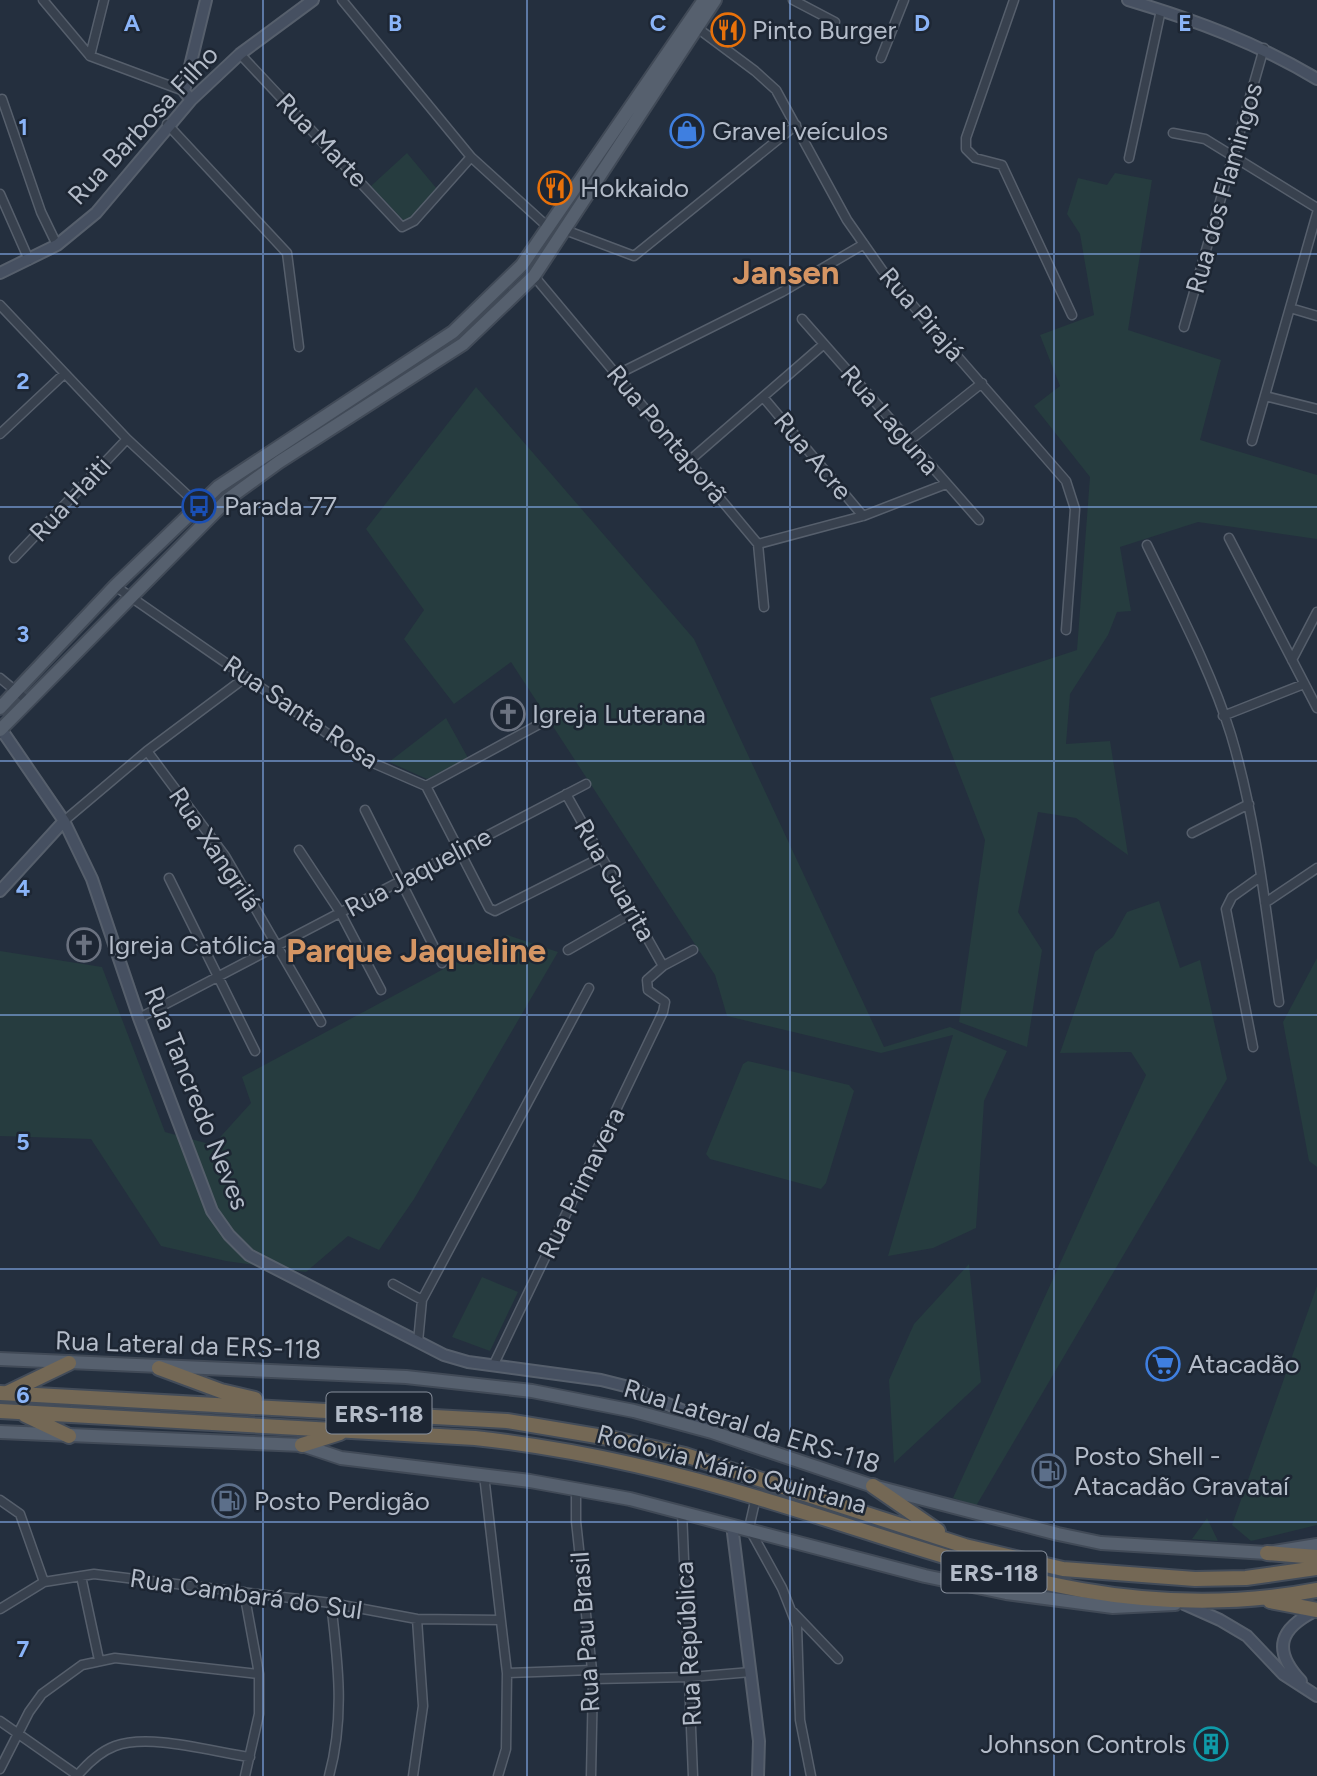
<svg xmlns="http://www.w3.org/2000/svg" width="1317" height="1776" font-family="Figtree,sans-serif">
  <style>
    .green { fill: #263c3f }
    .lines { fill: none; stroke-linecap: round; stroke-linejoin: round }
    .street-casing { stroke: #565f6c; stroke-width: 11 }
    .secondary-casing { stroke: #565f6c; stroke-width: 14 }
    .primary-casing { stroke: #414a57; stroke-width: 16 }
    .highway-casing { stroke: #434c59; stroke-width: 18 }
    .street { stroke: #38414e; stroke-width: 8 }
    .secondary { stroke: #465061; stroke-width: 10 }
    .primary { stroke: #56606e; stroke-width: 12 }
    .highway { stroke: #746855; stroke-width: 14 }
    .grid { fill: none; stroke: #8ab4f8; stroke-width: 2; stroke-opacity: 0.55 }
    .labels { text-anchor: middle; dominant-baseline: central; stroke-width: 5; stroke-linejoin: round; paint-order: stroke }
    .shield { fill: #1d2633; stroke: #878f9c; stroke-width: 2 }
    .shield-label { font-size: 24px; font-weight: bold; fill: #b4bcc9 }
    .poi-label { font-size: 26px; fill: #b4bcc9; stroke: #1d2633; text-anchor: start }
    .street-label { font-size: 26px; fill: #b4bcc9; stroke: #1d2633 }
    .district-label { font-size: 33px; font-weight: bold; fill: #d59563; stroke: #1d2633 }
    .grid-label { font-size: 23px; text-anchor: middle; font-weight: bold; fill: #8ab4f8; stroke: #1d2633; stroke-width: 5; stroke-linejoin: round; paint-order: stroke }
  </style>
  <rect width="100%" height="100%" fill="#242f3e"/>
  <path class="green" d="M407,153l30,36 -30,35 -36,-38z
    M1115,173l37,7 -24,150 93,30 -21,80 117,35v64l-119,-17 -78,25 11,64 -14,1 -9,23 -38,59 -4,50 44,-3 18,114 -52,-37 -38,-6 -20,100 24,38 -15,97 -68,-25 26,-182 -55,-142 147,-48 13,-173 -56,-71 26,-20 -20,-51 54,-20 -14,-81 -13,-20 11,-36 29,7z
    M476,387l218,252 190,408 66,-20 57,24 -23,50 -8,127 -43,20 -45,8 65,-221 -72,18 -154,-37 -12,-41 -204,-313 -57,42 -50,-65 20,-29 -58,-81z
    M446,718l22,40 -41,21 -38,-17z
    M1159,901l21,67 20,-8 27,119 -251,427 -23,-8 193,-423 -15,-23 -71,1 35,-101 18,-15 14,-25z
    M507,935l51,17 -144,247 -35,51 -31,-14 -42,36 -80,-11 -65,-15 -70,-107 -91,-3v-185l102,16 63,165 48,13 38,-42 -9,-26z
    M1317,958v209l-8,-6 -26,-139z
    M748,1061l101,24 5,6 -28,92 -5,6 -111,-30 -4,-5 37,-90z
    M969,1264l12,118 -87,81 -5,-83 25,-56z
    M482,1277l36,15 -28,59 -38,-14z
    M1317,1286v239l-66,16 -19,-16z
    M1207,1518l11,23 -26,-2z"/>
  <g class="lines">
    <defs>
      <path id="street" d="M43,0l47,56 94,35
        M342,0l129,157 78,71
        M793,0l42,22
        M1014,0l-48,138v11l9,9 27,7 70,150
        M696,27l59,44 21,19 71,130 35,50 184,211 9,28 -9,121
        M240,54l162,173 12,-6 57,-64
        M90,56l14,-56
        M881,58l23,-58
        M2,99l39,113 16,33
        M167,124l120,129 12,94
        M1173,133l32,6 112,69
        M1129,158l32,-148
        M0,194l29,66
        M565,230l69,26 162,-131
        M534,276l224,268 6,63
        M0,305l127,134 72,67
        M1290,308l27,8
        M802,319l177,201
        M1184,327l80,-279
        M618,374l164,-82 82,-48
        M1265,396l52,13
        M763,397l100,119
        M0,434l64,-60
        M909,441l73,-58
        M1252,441l65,-228
        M689,461l135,-117
        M1229,538l88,170
        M758,544l105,-28 83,-32
        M1147,545c30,62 64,125 84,190 26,87 35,178 48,267
        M14,558l113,-119
        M115,586l249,173 62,27 63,122 6,3 107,-54
        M1292,660l25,-48
        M0,678l28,23
        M1223,716l81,-32
        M147,751l78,105 96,166
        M426,786l119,-65
        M566,794l97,172
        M365,810l77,153
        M64,821l83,-70 99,-74
        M1192,833l57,-29
        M299,850l41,62 41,78
        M169,878l86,173
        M1265,903l52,-35
        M568,950l66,-38
        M139,1018l447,-234
        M1253,1047l-27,-138 6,-12 28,-20
        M393,1284l29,16 -4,42
        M422,1300l167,-312
        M494,1364l169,-352 2,-10 -17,-12 -1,-10 16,-14 30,-16
        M484,1475l23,198 -1,76 -8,27
        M576,1489v32l17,158 -2,97
        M756,1497l-7,31 33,60 15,38 3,94 11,56
        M0,1500l20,14 24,68
        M682,1511l11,265
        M81,1576l18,84
        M244,1592l15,82v40l-14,62
        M0,1609l44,-27 50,-8 237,29 86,16 83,1
        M793,1612l45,47
        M507,1673l85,-3
        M593,1679l98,-2 60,-5
        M0,1721l77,54
        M0,1769l29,-57 13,-18 40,-29 33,-7 144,16
        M77,1776c10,-12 22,-24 38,-30 35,-13 98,6 135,11
        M329,1776c16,-58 9,-114 2,-173
        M413,1776l10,-70 -6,-87"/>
      <path id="secondary" d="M1128,0c67,20 129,43 189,79
        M191,100l-7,-9 22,-91
        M0,273l57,-28 39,-32 95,-113 49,-46 73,-54
        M1,729l63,92 28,58 47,139 73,193 17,24 20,20 195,100 24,7 133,18 28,7 66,29 17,16
        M0,891l64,-70
        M732,1525l27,216 -1,35
        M1182,1603l38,17 27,16 36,38 34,22
        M1301,1681c-30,-32 -21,-53 16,-71"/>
      <path id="primary" d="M0,708l115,-122 103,-99 235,-155 69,-67 182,-265
        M0,730l228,-231 51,-37 184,-118 71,-68 181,-276
        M0,1359l406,18 126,14 102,20 78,21 161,54 185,48 43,9 166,10 50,-8
        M0,1432l302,13 39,13 189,23 100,18 295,77 81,17 107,14 62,-3"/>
      <path id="highway" d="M159,1368l62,23 34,8
        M0,1393l507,28 108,18 70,16 280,91 98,23 132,10 51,-1 71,-10
        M7,1393l62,-30
        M0,1411l475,27c103,11 201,34 300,65 185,56 343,125 542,87
        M25,1415l44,21
        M302,1445l38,-12
        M873,1486l65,45
        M1267,1553l50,4
        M1270,1601l47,9"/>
    </defs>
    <use href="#street" class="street-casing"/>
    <use href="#secondary" class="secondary-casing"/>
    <use href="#primary" class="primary-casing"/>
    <use href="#highway" class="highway-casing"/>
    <use href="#street" class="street"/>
    <use href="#secondary" class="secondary"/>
    <use href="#primary" class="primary"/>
    <use href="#highway" class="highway"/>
  </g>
  <path class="grid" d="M263,0v1776M527,0v1776M790,0v1776M1054,0v1776M0,254h1317M0,507h1317M0,761h1317M0,1015h1317M0,1269h1317M0,1522h1317"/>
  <defs>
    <symbol id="restaurant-ring" viewBox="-11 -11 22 22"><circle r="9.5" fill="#1d2633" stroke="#e8710a" stroke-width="1.5"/><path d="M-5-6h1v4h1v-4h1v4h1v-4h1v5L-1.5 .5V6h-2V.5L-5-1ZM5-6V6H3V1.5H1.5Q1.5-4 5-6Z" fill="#e8710a"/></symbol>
    <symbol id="shop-ring" viewBox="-11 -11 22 22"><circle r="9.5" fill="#1d2633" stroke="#3f7fe0" stroke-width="1.5"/><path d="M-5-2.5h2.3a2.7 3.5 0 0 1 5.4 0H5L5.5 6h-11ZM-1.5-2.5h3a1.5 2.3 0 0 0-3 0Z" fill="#3f7fe0"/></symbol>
    <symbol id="bus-ring" viewBox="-11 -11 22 22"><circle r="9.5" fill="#1d2633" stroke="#1a4fb4" stroke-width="1.5"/><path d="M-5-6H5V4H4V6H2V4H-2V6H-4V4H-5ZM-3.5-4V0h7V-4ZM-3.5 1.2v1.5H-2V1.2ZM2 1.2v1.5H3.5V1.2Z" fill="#1a4fb4"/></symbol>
    <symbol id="church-ring" viewBox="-11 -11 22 22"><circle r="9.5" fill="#1d2633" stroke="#6b7280" stroke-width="1.5"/><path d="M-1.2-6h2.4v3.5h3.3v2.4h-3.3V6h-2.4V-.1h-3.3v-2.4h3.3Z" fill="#6b7280"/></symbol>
    <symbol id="supermarket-ring" viewBox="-11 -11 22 22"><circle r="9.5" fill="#1d2633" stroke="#3f7fe0" stroke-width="1.5"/><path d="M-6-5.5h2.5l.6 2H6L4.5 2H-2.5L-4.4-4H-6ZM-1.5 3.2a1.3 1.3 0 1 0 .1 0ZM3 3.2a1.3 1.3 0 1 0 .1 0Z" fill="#3f7fe0"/></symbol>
    <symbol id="fuel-ring" viewBox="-11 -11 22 22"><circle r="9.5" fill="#1d2633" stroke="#5c6f8a" stroke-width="1.5"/><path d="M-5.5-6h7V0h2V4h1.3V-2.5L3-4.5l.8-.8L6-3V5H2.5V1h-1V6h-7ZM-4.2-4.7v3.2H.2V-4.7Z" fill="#5c6f8a"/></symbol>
    <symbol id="building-ring" viewBox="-11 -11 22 22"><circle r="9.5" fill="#1d2633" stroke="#0f9aa8" stroke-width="1.5"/><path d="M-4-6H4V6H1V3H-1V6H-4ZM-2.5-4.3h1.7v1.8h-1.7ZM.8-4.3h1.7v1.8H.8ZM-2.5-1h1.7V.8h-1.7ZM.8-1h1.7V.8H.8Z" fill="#0f9aa8"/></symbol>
  </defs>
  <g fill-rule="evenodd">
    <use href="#restaurant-ring" x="709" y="11" width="38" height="38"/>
    <use href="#shop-ring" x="668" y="112" width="38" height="38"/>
    <use href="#restaurant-ring" x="536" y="169" width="38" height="38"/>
    <use href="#bus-ring" x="180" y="487" width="38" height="38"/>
    <use href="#church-ring" x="489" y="695" width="38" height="38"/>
    <use href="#church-ring" x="65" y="926" width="38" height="38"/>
    <use href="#supermarket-ring" x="1144" y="1345" width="38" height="38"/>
    <use href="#fuel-ring" x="1030" y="1452" width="38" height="38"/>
    <use href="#fuel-ring" x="210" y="1482" width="38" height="38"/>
    <use href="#building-ring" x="1192" y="1725" width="38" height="38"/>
  </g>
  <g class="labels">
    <g class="shield">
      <rect x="326.5" y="1392.5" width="105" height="41" rx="5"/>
      <rect x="941.5" y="1551.5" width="105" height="41" rx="5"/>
    </g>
    <g class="shield-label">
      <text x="379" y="1413">ERS-118</text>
      <text x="994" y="1572">ERS-118</text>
    </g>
    <g class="poi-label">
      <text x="752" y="30">Pinto Burger</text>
      <text x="712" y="131">Gravel veículos</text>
      <text x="580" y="188">Hokkaido</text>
      <text x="224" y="506">Parada 77</text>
      <text x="532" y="714">Igreja Luterana</text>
      <text x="108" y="945">Igreja Católica</text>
      <text x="1188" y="1364">Atacadão</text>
      <text x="1074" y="1456">Posto Shell -<tspan x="1074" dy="30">Atacadão Gravataí</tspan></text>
      <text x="254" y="1501">Posto Perdigão</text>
      <text x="1186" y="1744" text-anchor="end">Johnson Controls</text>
    </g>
    <g class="street-label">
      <text transform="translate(143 125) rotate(-47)">Rua Barbosa Filho</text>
      <text transform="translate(322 140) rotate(46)">Rua Marte</text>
      <text transform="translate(1224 188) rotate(-74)">Rua dos Flamingos</text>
      <text transform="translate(922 314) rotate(49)">Rua Pirajá</text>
      <text transform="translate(890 420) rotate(49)">Rua Laguna</text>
      <text transform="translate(667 434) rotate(50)">Rua Pontaporã</text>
      <text transform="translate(813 456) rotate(50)">Rua Acre</text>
      <text transform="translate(70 499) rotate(-47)">Rua Haiti</text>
      <text transform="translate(301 712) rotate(34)">Rua Santa Rosa</text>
      <text transform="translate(215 849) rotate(56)">Rua Xangrilá</text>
      <text transform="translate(418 872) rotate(-28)">Rua Jaqueline</text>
      <text transform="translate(615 880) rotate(60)">Rua Guarita</text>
      <text transform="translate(197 1098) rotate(68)">Rua Tancredo Neves</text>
      <text transform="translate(581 1183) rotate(-64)">Rua Primavera</text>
      <text transform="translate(188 1345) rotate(2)">Rua Lateral da ERS-118</text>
      <text transform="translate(752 1426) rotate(17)">Rua Lateral da ERS-118</text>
      <text transform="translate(732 1469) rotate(15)">Rodovia Mário Quintana</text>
      <text transform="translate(246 1594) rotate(8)">Rua Cambará do Sul</text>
      <text transform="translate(585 1632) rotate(-94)">Rua Pau Brasil</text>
      <text transform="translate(688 1644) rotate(-93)">Rua República</text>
    </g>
    <g class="district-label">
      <text x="786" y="272">Jansen</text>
      <text x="416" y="950">Parque Jaqueline</text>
    </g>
  </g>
  <g class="grid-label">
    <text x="132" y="31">A</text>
    <text x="395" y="31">B</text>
    <text x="658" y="31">C</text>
    <text x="922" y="31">D</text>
    <text x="1185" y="31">E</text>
    <text x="23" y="135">1</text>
    <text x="23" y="389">2</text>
    <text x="23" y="642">3</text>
    <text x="23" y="896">4</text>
    <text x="23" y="1150">5</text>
    <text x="23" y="1403">6</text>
    <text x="23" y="1657">7</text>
  </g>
</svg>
